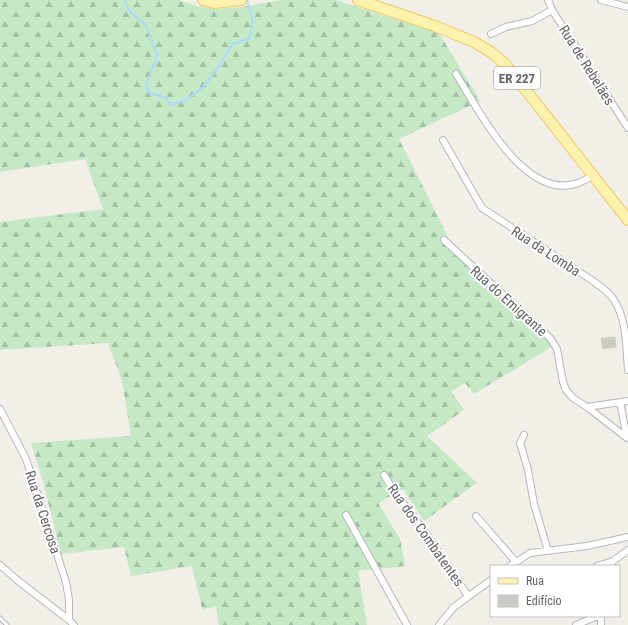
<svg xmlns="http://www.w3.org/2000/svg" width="628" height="625" font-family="'Roboto Condensed',sans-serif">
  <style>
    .forest { fill: url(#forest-firs) }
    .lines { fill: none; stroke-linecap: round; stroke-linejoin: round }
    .stream { stroke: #aadaff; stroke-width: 2 }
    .building { fill: #cccac5; stroke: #d6d1c6 }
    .lane-casing { stroke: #b5b8bc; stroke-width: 5 }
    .street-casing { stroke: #b5b8bc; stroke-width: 8 }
    .primary-casing { stroke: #f2c960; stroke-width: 12 }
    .lane { stroke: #fff; stroke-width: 3 }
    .street { stroke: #fff; stroke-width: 6 }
    .primary { stroke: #fff2af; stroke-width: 10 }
    .labels { text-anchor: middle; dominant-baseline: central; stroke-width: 4; stroke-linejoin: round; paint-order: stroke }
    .shield { fill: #fff; stroke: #8f9295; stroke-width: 1 }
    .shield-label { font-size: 13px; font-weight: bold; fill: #5f6368 }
    .street-label { font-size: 14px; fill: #5f6368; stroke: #fff }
  </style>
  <defs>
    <pattern id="forest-firs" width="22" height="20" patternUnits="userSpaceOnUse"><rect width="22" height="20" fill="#c5e8c5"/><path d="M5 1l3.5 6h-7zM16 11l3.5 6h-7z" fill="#a3c0a4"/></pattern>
  </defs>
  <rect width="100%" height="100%" fill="#f1efe8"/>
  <path class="forest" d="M0,0h179l18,6 21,3 23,-2 41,-7h53l104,33 41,68 -81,38 50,100 92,87 15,18 -82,50 -9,-11 -14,9 13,18 -37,26 50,47 -53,38 -21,-32 -25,14 22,36 5,27 -47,5 9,54h-148l-3,-18 -14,2 -10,-43 -61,10 -7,-29 -63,7 -18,-73 -12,-38 100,-7 -9,-55 -14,-38 -108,7v-128l103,-13 -18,-50 -85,13z"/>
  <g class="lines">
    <path class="stream" d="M125,0l4,11 17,14 11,31 -11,29 2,7 18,6 4,7c31,-6 48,-35 62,-61l17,-5 4,-18 -6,-21"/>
  </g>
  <path class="building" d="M615,337l1,10 -13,2 -2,-11z"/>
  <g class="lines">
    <defs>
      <path id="lane" d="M0,618l7,7"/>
      <path id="street" d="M548,0l4,10 76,118
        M601,0l27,7
        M491,34l15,-7 26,-6 20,-11
        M456,74c26,41 77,145 137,101
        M443,140l39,68 111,73c7,5 16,11 21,19 13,20 12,47 14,70
        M444,240l106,98 7,11 6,33 3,8 7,8 14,9
        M620,402l7,36 -40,-31 41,-6
        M0,409l26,50 40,123 3,18v20
        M524,435l-4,8 8,27 6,34 14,47
        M384,475l8,13 33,44 43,64
        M346,515l61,110
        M476,516l40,46
        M0,565l17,15 52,40 5,5
        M510,566l20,-13 57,-7 41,-9
        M597,566l16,-5
        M610,566l3,-5 15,-11
        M601,616v9
        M439,625l15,-18 37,-27
        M576,625l22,-9"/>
      <path id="primary" d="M203,0l11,3 27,-3
        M358,0l77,26 39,16 17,10 15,13 122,155"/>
    </defs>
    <use href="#lane" class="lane-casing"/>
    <use href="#street" class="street-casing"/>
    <use href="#primary" class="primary-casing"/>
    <use href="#lane" class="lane"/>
    <use href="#street" class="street"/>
    <use href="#primary" class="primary"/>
  </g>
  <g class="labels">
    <rect class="shield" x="494" y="67" width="46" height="22" rx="3"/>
    <g class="shield-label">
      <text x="517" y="78">ER 227</text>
    </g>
    <g class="street-label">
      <text transform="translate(587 65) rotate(58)">Rua de Rebelães</text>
      <text transform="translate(546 251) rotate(33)">Rua da Lomba</text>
      <text transform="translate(509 301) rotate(42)">Rua do Emigrante</text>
      <text transform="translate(43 512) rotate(72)">Rua da Cercosa</text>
      <text transform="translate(426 535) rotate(55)">Rua dos Combatentes</text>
    </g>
  </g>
  <rect x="490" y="565" width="130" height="52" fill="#ffffff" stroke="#bfc1c3"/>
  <rect x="498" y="578" width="20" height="6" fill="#fff2af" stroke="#bfc1c3"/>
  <text x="526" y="585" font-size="12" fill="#5f6368">Rua</text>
  <rect x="498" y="595" width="20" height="12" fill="#cccac5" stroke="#bfc1c3"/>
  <text x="526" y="605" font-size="12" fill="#5f6368">Edifício</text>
</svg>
